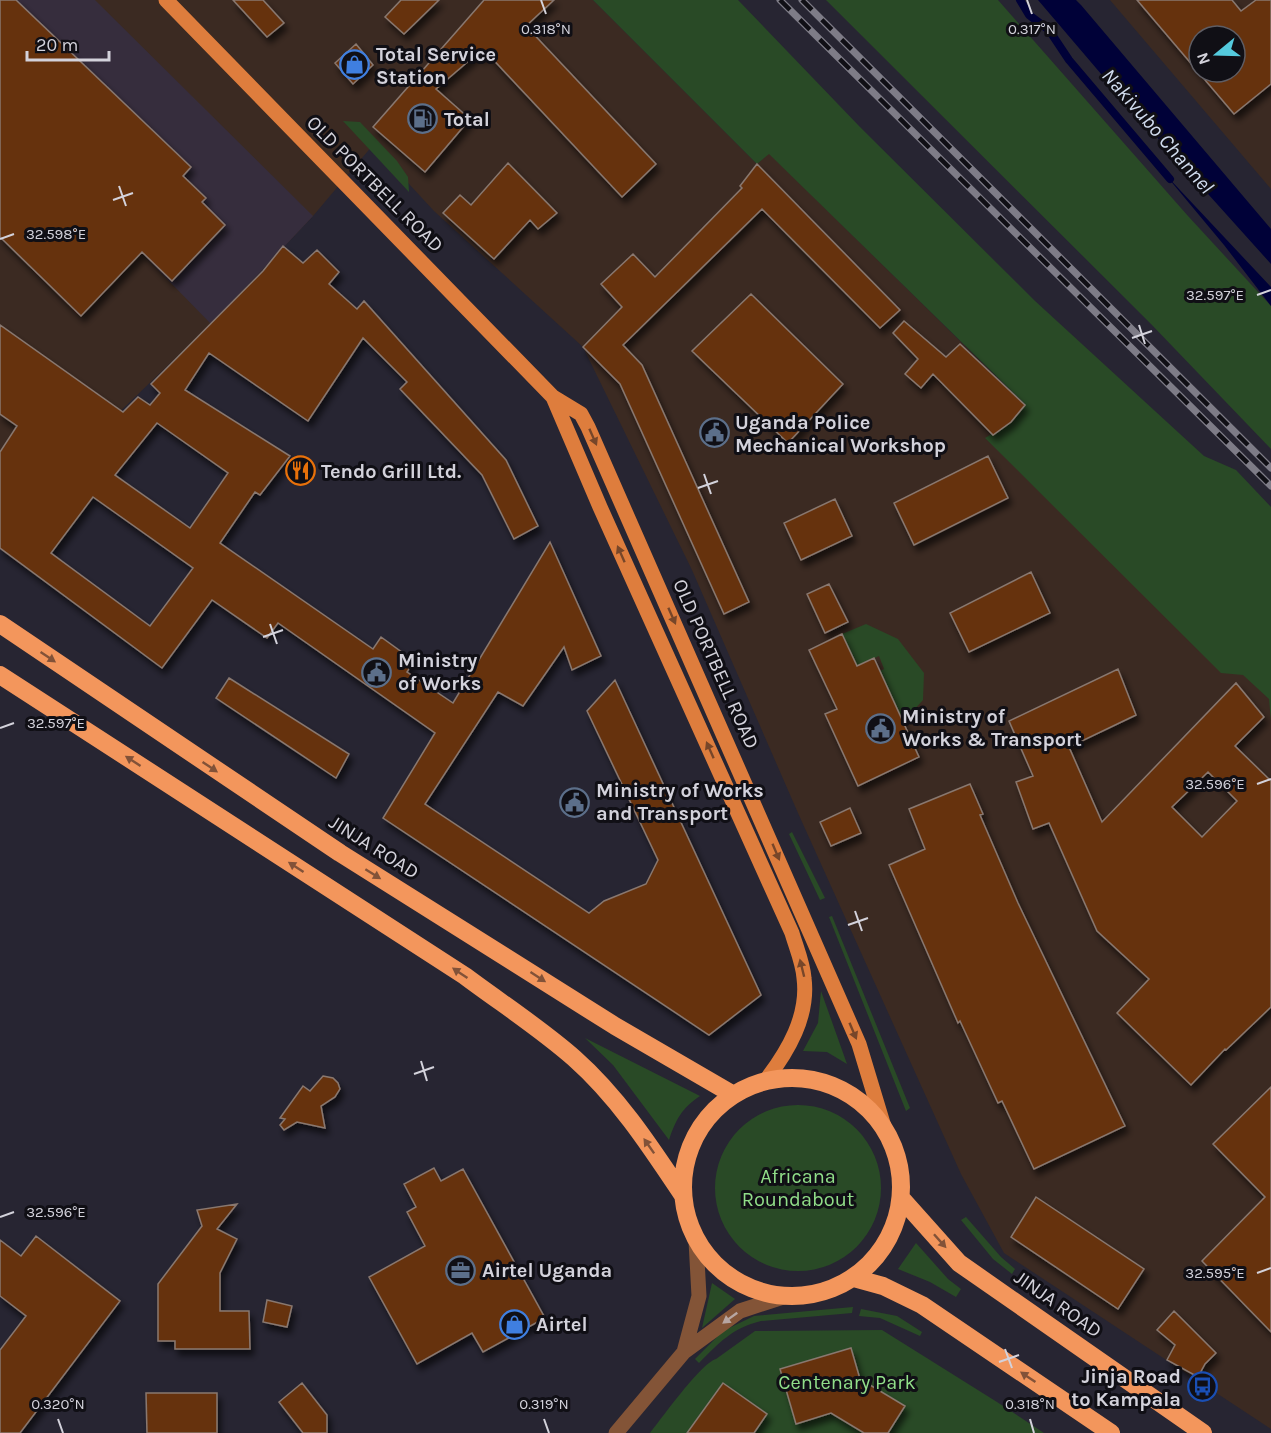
<svg xmlns="http://www.w3.org/2000/svg" width="1271" height="1433" font-family="Karla,sans-serif">
  <style>
    .industrial { fill: #3b2a22; fill-rule: evenodd }
    .medical { fill: #362d3d }
    .green { fill: #294a26 }
    .water { fill: #000138 }
    .lines { fill: none; stroke-linecap: round; stroke-linejoin: round }
    .stream { stroke: #000138; stroke-width: 8 }
    .building { fill: #663310; stroke: #89786f; stroke-width: 1.5; fill-rule: evenodd; filter: url(#shadow) }
    .minor { stroke: #835437; stroke-width: 15 }
    .major { stroke: #de7d3d; stroke-width: 15 }
    .highway { stroke: #f3965c; stroke-width: 18 }
    .rail-casing { stroke: #7e7c87; stroke-width: 7 }
    .rail { stroke: #100f15; stroke-width: 4.5; stroke-dasharray: 14; stroke-linecap: butt }
    .oneway { fill: #774629 }
    .oneway2 { fill: #825238 }
    .oneway3 { fill: #b7a6a2 }
    .ticks { fill: none; stroke: #d3d2db; stroke-width: 2 }
    .labels { text-anchor: middle; dominant-baseline: central; stroke-width: 6; stroke-linejoin: round; paint-order: stroke }
    .poi-label { font-size: 20px; font-weight: bold; fill: #d3d2db; stroke: #100f15; text-anchor: start }
    .street-label { font-size: 20px; fill: #d3d2db; stroke: #100f15 }
    .park-label { font-size: 20px; fill: #91de89; stroke: #100f15 }
    .water-label { font-size: 21px; font-style: italic; fill: #d1dcee; stroke: #100f15 }
    .ticks-label { font-size: 15px; text-anchor: middle; fill: #d3d2db; stroke: #100f15; stroke-width: 6; stroke-linejoin: round; paint-order: stroke }
  </style>
  <defs>
    <filter id="shadow"><feDropShadow dx="3.5" dy="6" stdDeviation="3" flood-color="#0009"/></filter>
  </defs>
  <rect width="100%" height="100%" fill="#272532"/>
  <path class="industrial" d="M0,0h593l164,164 12,-11 256,252 246,223v801l-267,-176 -43,-79 -163,-361 -106,-243 -109,-223 -149,-136 -61,-66 -60,71 -102,108 -153,147 -58,67z
    M1110,0h161v189zM1199,36h36v36h-36z"/>
  <path class="medical" d="M0,0h95l218,216 -102,108 -211,-216z"/>
  <path class="green" d="M593,0h145l122,127 174,173 170,156 32,14 35,37v214l-2,-22 -26,-24 -22,-2 -236,-235 26,-16 14,-18 -256,-250 -12,10z
    M826,0h172l190,216 83,90v143l-120,-125z
    M343,121l17,1 37,39 11,16 1,15z
    M866,624l32,15 26,34 -1,27 -20,22 -11,-23 -26,-21 18,-9 -5,-13 -22,10 -15,-32z
    M792,832l33,66 -5,2 -31,-66z
    M832,916l78,192 -4,3 -77,-194z
    M821,991l26,73 -20,-12 -24,-1 15,-28z
    M585,1038l115,58c-18,12 -24,23 -31,44l-56,-75z
    M715 1188a83 83 0 1 1 166 0a83 83 0 1 1-166 0Z
    M966,1217l35,40 14,12 -3,5 -19,-15 -32,-39z
    M916,1243l32,36 13,10 -5,8 -26,-15 -32,-13z
    M712,1283l23,16 -33,29z
    M853,1307l-1,6 -91,8c-29,7 -42,22 -62,42l-4,-4 28,-28 31,-15z
    M861,1309l36,7 25,16 -2,4 -40,-18 -21,-2z
    M882,1330l115,72 47,31h-394c12,-15 51,-70 66,-74l39,-28z"/>
  <path class="water" d="M1038,0h38l5,5 190,224v35l-152,-169z
    M1164,173l107,114v19l-47,-61z"/>
  <g class="lines">
    <path class="stream" d="M1020,0l9,15 20,15 20,30 101,119"/>
  </g>
  <path class="building" d="M0,0h16l175,167 -8,9 23,22 -4,4 23,23 -53,56 -30,-29 -61,64 -81,-79z
    M233,0h30l21,23 -17,14z
    M401,0h38l-35,34 -19,-17z
    M484,0h70l-28,26 130,138 -34,33 -136,-145 -4,6 -4,-5 -42,36 34,30 -45,53 -52,-45z
    M1137,0h95l9,11 15,-11h15v84l-37,30zM1199,36h36v36h-36z
    M356,44l17,21 -20,19 -18,-21z
    M508,163l49,50 -19,16 -8,-9 -36,39 -51,-46 17,-18 11,10z
    M757,164l143,146 -20,18 -118,-119 -139,136 19,20 107,237 -25,12 -104,-230 -37,-37 39,-40 -21,-23 32,-30 22,23 87,-89 -2,-2z
    M283,246l20,17 14,-13 22,22 -10,12 28,25 7,-8 142,159 32,66 -24,13 -32,-64 -82,-86 7,-7 -44,-44 -55,83 -99,-68 -24,37 105,66 -30,39 -5,-3 -35,51 153,106 8,-12 33,24 -7,11 46,31 97,-161 51,114 -29,14 -8,-23 -41,59 -25,-14 -73,112 164,109 15,-12 42,-17 12,-24 -71,-149 28,-31 146,315 -52,40 -326,-217 52,-85 -157,-110 -11,15 -55,-38 -50,68 -162,-120v-96l17,-26 -17,-12v-89l123,87 15,-15 12,8 10,-12 -9,-9 112,-113zM157,423l71,50 -38,55 -75,-53zM93,497l100,71 -43,58 -99,-73z
    M751,294l92,90 -55,59 -96,-92z
    M904,321l42,36 14,-13 65,61 -14,17 -18,13 -60,-61 -12,14 -16,-14 13,-15 -25,-26z
    M988,456l20,42 -94,47 -20,-42z
    M835,499l17,37 -51,24 -17,-37z
    M1031,572l19,41 -81,39 -19,-39z
    M829,584l19,38 -23,11 -18,-39z
    M842,634l15,32 17,-8 45,99 -61,29 -33,-72 12,-5 -28,-59z
    M1118,669l18,46 -67,32 33,75 134,-139 28,34 -29,29 36,35v226l-45,43 -1,-1 -34,36 -74,-72 32,-34 -52,-48 -48,-108 -16,6 -17,-47 17,-6 -24,-55zM1208,772l29,29 -35,36 -30,-30z
    M229,678l120,76 -13,24 -120,-80z
    M970,784l13,30 -3,1 38,88 107,223 -91,43 -32,-68 -4,2 -38,-82 -2,2 -69,-158 36,-16 -16,-40z
    M850,808l11,25 -30,13 -11,-24z
    M323,1076l10,2 5,5 2,6 -5,8 -14,9 4,22 -28,-6 -13,8 -4,-5 5,-6 -5,-1 23,-32 7,5z
    M1271,1087v245l-69,-71 63,-64 -52,-53z
    M434,1168l7,13 22,-12 82,149 -62,34 -11,-19 -55,31 -48,-87 56,-31 -18,-34 9,-5 -12,-23z
    M1036,1197l108,72 -26,40 -107,-72z
    M237,1204l-20,25 20,10 -17,34v38h29l1,38h-75v-8h-17v-57l44,-58 -5,-16z
    M36,1236l84,65 -100,132h-20v-83l26,-34 -26,-20v-56l21,16z
    M267,1300l25,6 -5,21 -24,-5z
    M1174,1311l42,42 -11,11 -7,13 -31,-17 8,-15 -18,-15z
    M851,1348l9,31 45,27 -17,27h-24l-33,-20 -35,11 -16,-55z
    M302,1383l25,32v18h-24l-24,-31z
    M723,1383l44,31 -13,19h-67z
    M146,1393h71v40h-70z"/>
  <g class="lines">
    <path class="minor" d="M684,1352l15,-56 -3,-55
      M616,1433l68,-81 56,-41 43,-14"/>
    <path class="major" d="M166,0l387,397 28,17 7,13 271,617 26,86
      M553,397l47,110 192,426c4,14 11,30 12,45 5,38 -16,73 -38,102"/>
    <path class="highway" d="M0,624l340,229 275,173 117,68
      M0,675l465,301c36,27 75,52 109,82 44,39 76,88 108,136
      M683 1187a109 109 0 1 1 218 0a109 109 0 1 1-218 0Z
      M901,1198l58,65 244,170
      M854,1278l29,8 39,19 189,128"/>
    <defs>
      <path id="rail" d="M780,0l491,486
        M802,0l469,468"/>
    </defs>
    <use href="#rail" class="rail-casing"/>
    <use href="#rail" class="rail"/>
  </g>
  <defs><path id="oneway-solid" d="M-6-.8H1V-3.2L6.5 0L1 3.2V.8H-6Z" transform="scale(1.5)"/></defs>
  <g class="oneway">
    <use href="#oneway-solid" transform="translate(593 437) rotate(66)"/>
    <use href="#oneway-solid" transform="translate(621 554) rotate(-114)"/>
    <use href="#oneway-solid" transform="translate(672 616) rotate(66)"/>
    <use href="#oneway-solid" transform="translate(710 750) rotate(-114)"/>
    <use href="#oneway-solid" transform="translate(776 852) rotate(67)"/>
    <use href="#oneway-solid" transform="translate(802 968) rotate(-104)"/>
    <use href="#oneway-solid" transform="translate(853 1031) rotate(67)"/>
  </g>
  <g class="oneway2">
    <use href="#oneway-solid" transform="translate(48 657) rotate(34)"/>
    <use href="#oneway-solid" transform="translate(133 761) rotate(-147)"/>
    <use href="#oneway-solid" transform="translate(210 767) rotate(34)"/>
    <use href="#oneway-solid" transform="translate(296 867) rotate(-147)"/>
    <use href="#oneway-solid" transform="translate(373 874) rotate(32)"/>
    <use href="#oneway-solid" transform="translate(460 973) rotate(-146)"/>
    <use href="#oneway-solid" transform="translate(538 977) rotate(33)"/>
    <use href="#oneway-solid" transform="translate(649 1146) rotate(-125)"/>
    <use href="#oneway-solid" transform="translate(940 1241) rotate(48)"/>
    <use href="#oneway-solid" transform="translate(1028 1377) rotate(-146)"/>
  </g>
  <use class="oneway3" href="#oneway-solid" transform="translate(730 1318) rotate(144)"/>
  <path class="ticks" d="M541,0l5,14M1027,0l5,14M119,186l7,20M113,200l20,-7M0,239l14,-5M1257,295l14,-5M1139,325l6,19M1132,338l20,-7M704,474l7,20M698,488l20,-7M270,624l7,20M263,637l20,-7M0,728l14,-5M1257,784l14,-5M855,911l7,20M848,925l20,-7M421,1061l6,20M414,1074l20,-7M0,1217l14,-5M1257,1273l14,-5M1005,1349l7,19M999,1362l20,-7M58,1419l5,14M544,1419l5,14M1030,1419l4,14"/>
  <defs>
    <symbol id="shop-ring" viewBox="-11 -11 22 22"><circle r="9.5" fill="#100f15" stroke="#3f7fe0" stroke-width="1.5"/><path d="M-5-2.5h2.3a2.7 3.5 0 0 1 5.4 0H5L5.5 6h-11ZM-1.5-2.5h3a1.5 2.3 0 0 0-3 0Z" fill="#3f7fe0"/></symbol>
    <symbol id="fuel-ring" viewBox="-11 -11 22 22"><circle r="9.5" fill="#100f15" stroke="#5c6f8a" stroke-width="1.5"/><path d="M-5.5-6h7V0h2V4h1.3V-2.5L3-4.5l.8-.8L6-3V5H2.5V1h-1V6h-7ZM-4.2-4.7v3.2H.2V-4.7Z" fill="#5c6f8a"/></symbol>
    <symbol id="civic-ring" viewBox="-11 -11 22 22"><circle r="9.5" fill="#100f15" stroke="#5c6f8a" stroke-width="1.5"/><path d="M-.6-6.5H3V-4.5H.6V-3L4-1V1h2V6H-6V1h2V-1L-.6-3ZM-1.2 2.5V6h2.4V2.5Z" fill="#5c6f8a"/></symbol>
    <symbol id="restaurant-ring" viewBox="-11 -11 22 22"><circle r="9.5" fill="#100f15" stroke="#e8710a" stroke-width="1.5"/><path d="M-5-6h1v4h1v-4h1v4h1v-4h1v5L-1.5 .5V6h-2V.5L-5-1ZM5-6V6H3V1.5H1.5Q1.5-4 5-6Z" fill="#e8710a"/></symbol>
    <symbol id="office-ring" viewBox="-11 -11 22 22"><circle r="9.5" fill="#100f15" stroke="#5c6f8a" stroke-width="1.5"/><path d="M-6-3h4V-5.5h4V-3h4V5H-6ZM-1-4.5V-3h2v-1.5ZM-6 0V1H6V0Z" fill="#5c6f8a"/></symbol>
    <symbol id="bus-ring" viewBox="-11 -11 22 22"><circle r="9.5" fill="#100f15" stroke="#1a4fb4" stroke-width="1.5"/><path d="M-5-6H5V4H4V6H2V4H-2V6H-4V4H-5ZM-3.5-4V0h7V-4ZM-3.5 1.2v1.5H-2V1.2ZM2 1.2v1.5H3.5V1.2Z" fill="#1a4fb4"/></symbol>
  </defs>
  <g fill-rule="evenodd">
    <use href="#shop-ring" x="338" y="48" width="33" height="33"/>
    <use href="#fuel-ring" x="406" y="102" width="33" height="33"/>
    <use href="#civic-ring" x="698" y="416" width="33" height="33"/>
    <use href="#restaurant-ring" x="284" y="454" width="33" height="33"/>
    <use href="#civic-ring" x="360" y="656" width="33" height="33"/>
    <use href="#civic-ring" x="864" y="712" width="33" height="33"/>
    <use href="#civic-ring" x="558" y="786" width="33" height="33"/>
    <use href="#office-ring" x="444" y="1254" width="33" height="33"/>
    <use href="#shop-ring" x="498" y="1308" width="33" height="33"/>
    <use href="#bus-ring" x="1186" y="1370" width="33" height="33"/>
  </g>
  <g class="labels">
    <g class="poi-label">
      <text x="376" y="54">Total Service<tspan x="376" dy="23">Station</tspan></text>
      <text x="444" y="119">Total</text>
      <text x="735" y="422">Uganda Police<tspan x="735" dy="23">Mechanical Workshop</tspan></text>
      <text x="321" y="471">Tendo Grill Ltd.</text>
      <text x="398" y="660">Ministry<tspan x="398" dy="23">of Works</tspan></text>
      <text x="902" y="716">Ministry of<tspan x="902" dy="23">Works &amp; Transport</tspan></text>
      <text x="596" y="790">Ministry of Works<tspan x="596" dy="23">and Transport</tspan></text>
      <text x="482" y="1270">Airtel Uganda</text>
      <text x="536" y="1324">Airtel</text>
      <text x="1181" y="1376" text-anchor="end">Jinja Road<tspan x="1181" dy="23">to Kampala</tspan></text>
    </g>
    <g class="street-label">
      <text transform="translate(375 184) rotate(45)">OLD PORTBELL ROAD</text>
      <text transform="translate(716 664) rotate(66)">OLD PORTBELL ROAD</text>
      <text transform="translate(374 847) rotate(32)">JINJA ROAD</text>
      <text transform="translate(1058 1304) rotate(35)">JINJA ROAD</text>
    </g>
    <g class="park-label">
      <text x="798" y="1176">Africana<tspan x="798" dy="23">Roundabout</tspan></text>
      <text x="847" y="1382">Centenary Park</text>
    </g>
    <g class="water-label">
      <text transform="translate(1158 131) rotate(49)">Nakivubo Channel</text>
    </g>
  </g>
  <g class="ticks-label">
    <text x="546" y="34">0.318°N</text>
    <text x="1032" y="34">0.317°N</text>
    <text x="56" y="239">32.598°E</text>
    <text x="1215" y="300">32.597°E</text>
    <text x="56" y="728">32.597°E</text>
    <text x="1215" y="789">32.596°E</text>
    <text x="56" y="1217">32.596°E</text>
    <text x="1215" y="1278">32.595°E</text>
    <text x="58" y="1409">0.320°N</text>
    <text x="544" y="1409">0.319°N</text>
    <text x="1030" y="1409">0.318°N</text>
  </g>
  <g transform="translate(1217 54) rotate(251)"><circle r="28" fill="#100f15" stroke="#5e5d64" stroke-width="1.5"/>
  <path d="M0-4.5L10 22L0 15L-10 22Z" fill="#54cadd"/>
  <text y="-9" font-size="16" font-weight="bold" text-anchor="middle" fill="#d3d2db">N</text>
  </g>
  <path d="M27 51v9h82v-9" fill="none" stroke="#d3d2db" stroke-width="3"/>
  <text x="36" y="51" font-size="18" fill="#d3d2db" stroke="#100f15" stroke-width="4.5" paint-order="stroke">20 m</text>
</svg>
